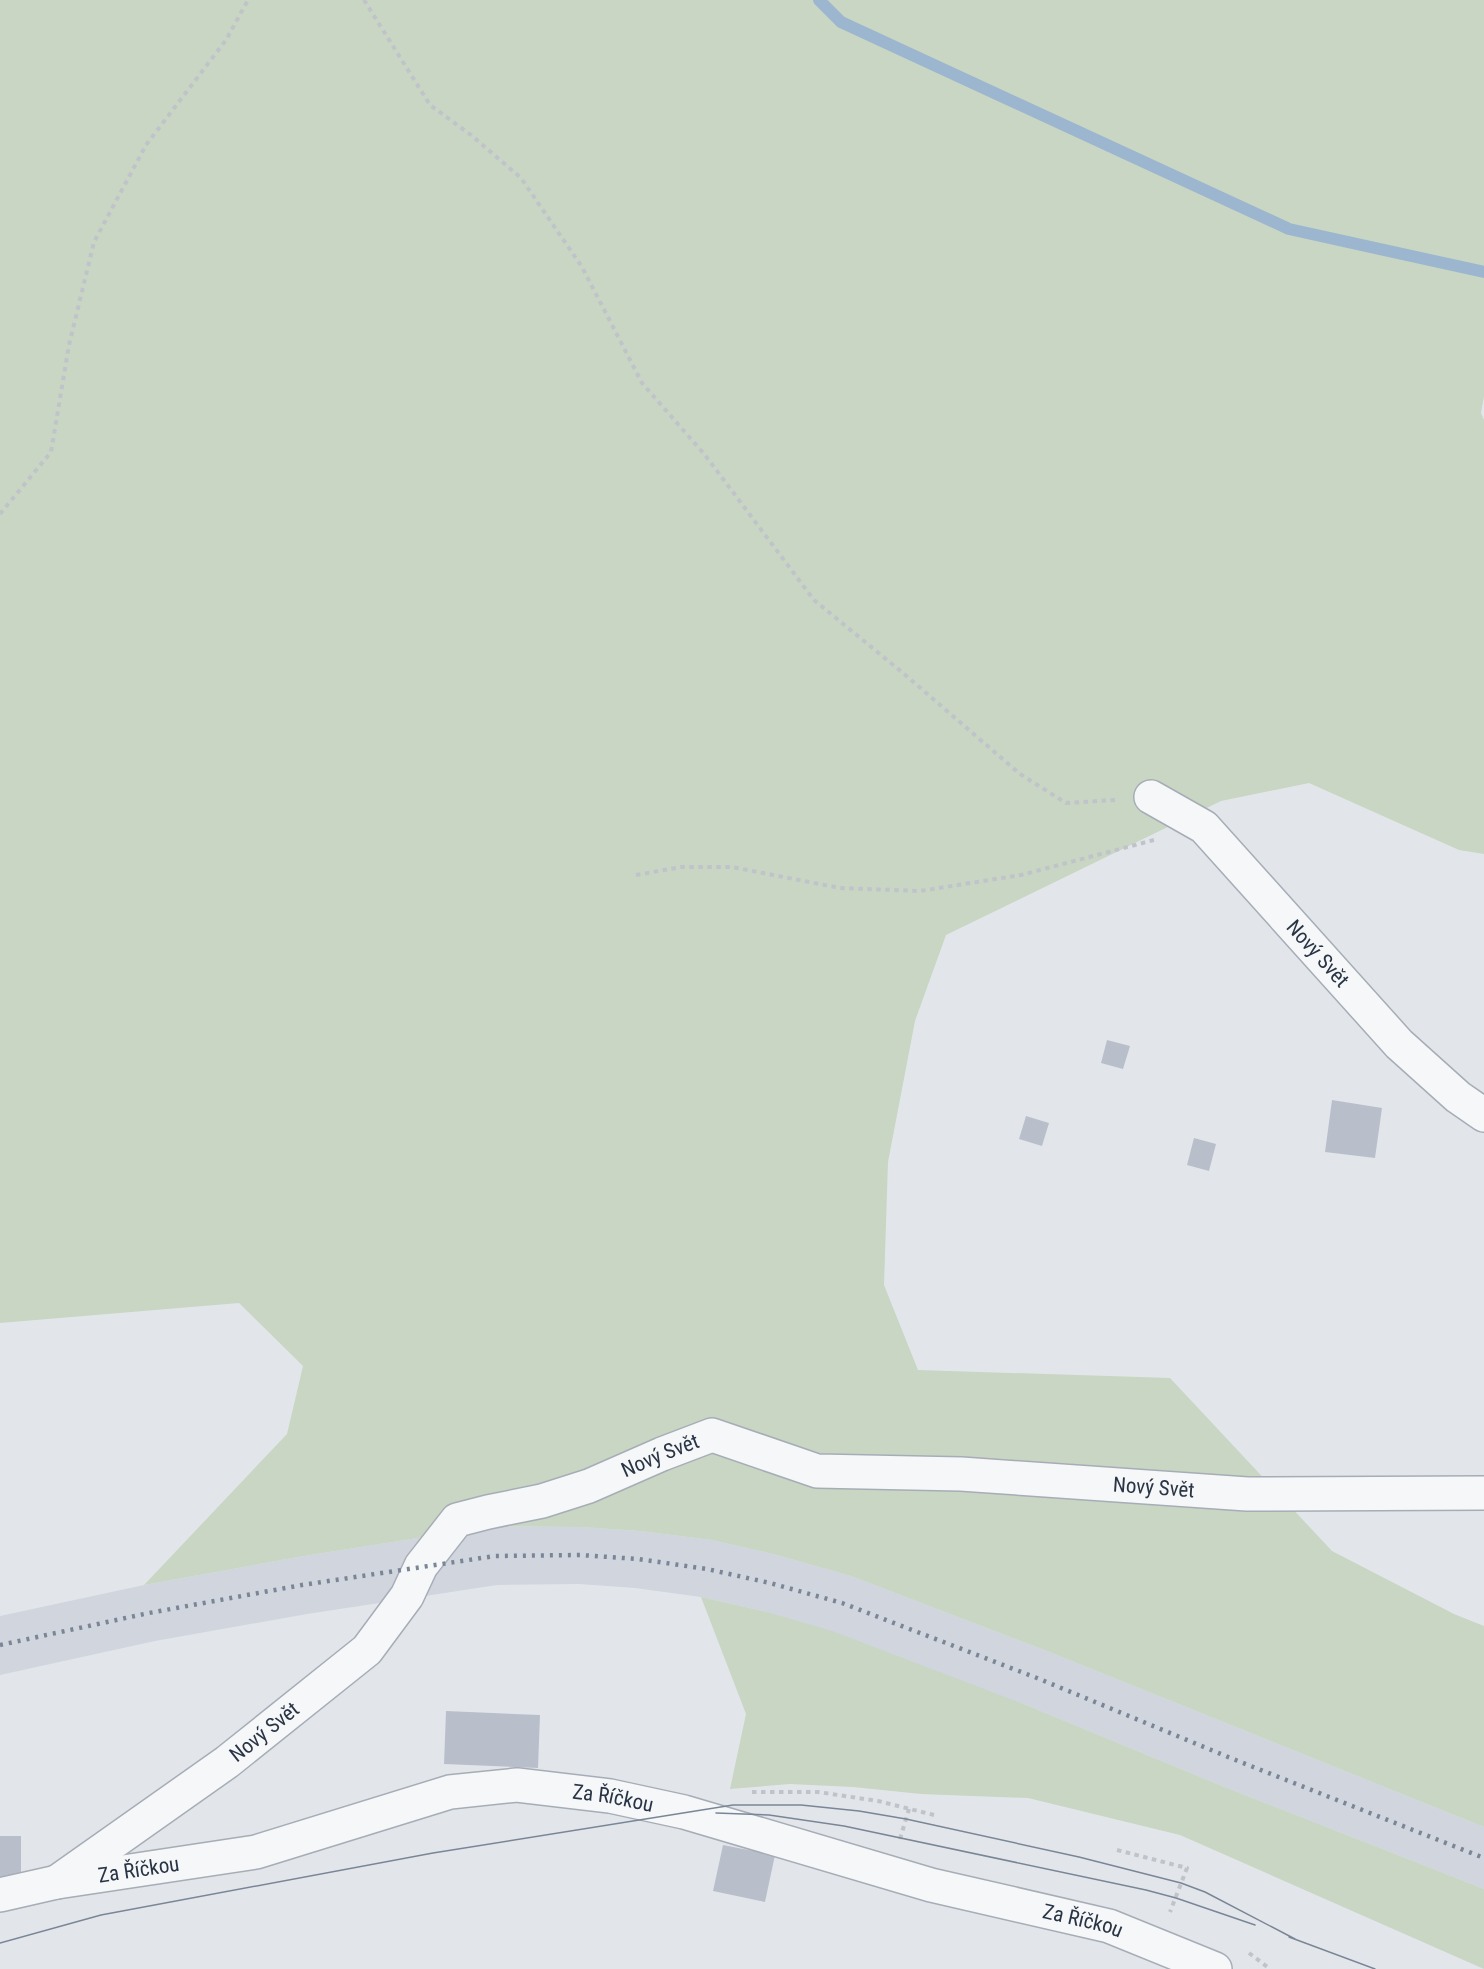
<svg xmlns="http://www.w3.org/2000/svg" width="1484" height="1969" font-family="'Roboto Condensed',sans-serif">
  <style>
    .built { fill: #d0d5de }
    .green { fill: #c8d6c3 }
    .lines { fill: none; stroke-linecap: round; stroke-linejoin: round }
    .stream { stroke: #9bb6ce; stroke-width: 12 }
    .building { fill: #b9bfca }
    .minor-casing { stroke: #a7adb6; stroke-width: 36 }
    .path { stroke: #c0c4ca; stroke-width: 4; stroke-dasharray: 4.5 4.5; stroke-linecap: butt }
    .minor { stroke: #f5f7f9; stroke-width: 33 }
    .tram { stroke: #7a8696; stroke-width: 1.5 }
    .rail { stroke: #7a8696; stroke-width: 4.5; stroke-dasharray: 3 6; stroke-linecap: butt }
    .labels { text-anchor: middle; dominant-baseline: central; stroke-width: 4.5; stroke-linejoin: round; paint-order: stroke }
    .street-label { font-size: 21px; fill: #293445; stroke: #f2f5f8 }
  </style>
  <rect width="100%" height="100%" fill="#e2e6eb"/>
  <path class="built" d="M493,1526l88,1 59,4 72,9 65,15 74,21 196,75 437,176v62l-262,-103 -196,-81 -263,-94 -62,-14 -66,-9 -56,-4 -82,1 -190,29 -152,27 -155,34v-59l144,-31 154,-28z"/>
  <path class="green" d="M0,0h1484v396l-3,17 3,7v434l-25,-4 -150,-67 -88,18 -275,134 -31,86 -27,141 -4,123 34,85 252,8 162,173 122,63 30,12v201l-437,-176 -196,-75 -74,-21 -65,-15 -72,-9 -59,-4 -88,-1 -195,31 -154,28 143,-151 16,-68 -64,-63 -239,20z
    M701,1597l62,14 69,20 194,74 196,81 262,103v80l-304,-134 -152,-37 -107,-4 -68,-7 -63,-3 -60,5 16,-75z"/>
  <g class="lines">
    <path class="stream" d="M819,0l22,22 448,207 195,43"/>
  </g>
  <path class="building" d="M1107,1040l23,6 -7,23 -22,-6z
    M1332,1100l50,8 -7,50 -50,-6z
    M1026,1116l23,7 -7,23 -23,-7z
    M1194,1138l22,6 -7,27 -22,-6z
    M446,1711l94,4 -2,53 -94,-4z
    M0,1836h21v49h-21z
    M723,1845l52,10 -10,47 -52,-11z"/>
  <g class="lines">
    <defs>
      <g id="minor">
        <path id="s1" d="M1151,797l53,30 195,217 59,53 26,18"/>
        <path id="s2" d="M57,1882l170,-120 140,-112 40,-54 14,-30 36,-46 31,-8 54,-11 47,-15 73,-32 50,-19 105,36 144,3 286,20 237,-1"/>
        <path id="s3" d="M0,1895l57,-13 199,-30 194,-60 67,-7 93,11 74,16 247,73 178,41 106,43"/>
      </g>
    </defs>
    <use href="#minor" class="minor-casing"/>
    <path class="path" d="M364,0l66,105 41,30 50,43 61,89 60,116 63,72 109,145 89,73 117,101 46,29 49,-3
      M0,514l51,-62 18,-107 25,-103 52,-97 80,-105 22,-40
      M636,875l45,-8h51l108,21 80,3 101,-16 133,-35
      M752,1792h66l60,9 56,14
      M900,1839l9,-30
      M1117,1850l70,18 -17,44
      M1249,1953l21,16"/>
    <use href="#minor" class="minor"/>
    <path class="tram" d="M716,1813l53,2 75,11 302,64 30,8 79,27
      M1289,1937l86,32
      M0,1943l101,-28 332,-62 300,-48h68l58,6 47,8 173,38 102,26 24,9 90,47"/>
    <path class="rail" d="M0,1645l149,-32 153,-28 193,-29 85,-1 58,4 69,10 63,14 72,20 195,75 196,81 251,99"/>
  </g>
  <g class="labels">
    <g class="street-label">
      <text stroke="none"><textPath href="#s1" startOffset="231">Nový Svět</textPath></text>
      <text stroke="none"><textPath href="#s2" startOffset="760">Nový Svět</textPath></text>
      <text stroke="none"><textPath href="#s2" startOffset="1264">Nový Svět</textPath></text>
      <text stroke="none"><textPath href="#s2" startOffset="256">Nový Svět</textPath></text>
      <text stroke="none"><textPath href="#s3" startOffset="627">Za Říčkou</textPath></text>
      <text stroke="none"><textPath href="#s3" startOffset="141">Za Říčkou</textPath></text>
      <text stroke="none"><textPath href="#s3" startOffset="1113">Za Říčkou</textPath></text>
    </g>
  </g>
</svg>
